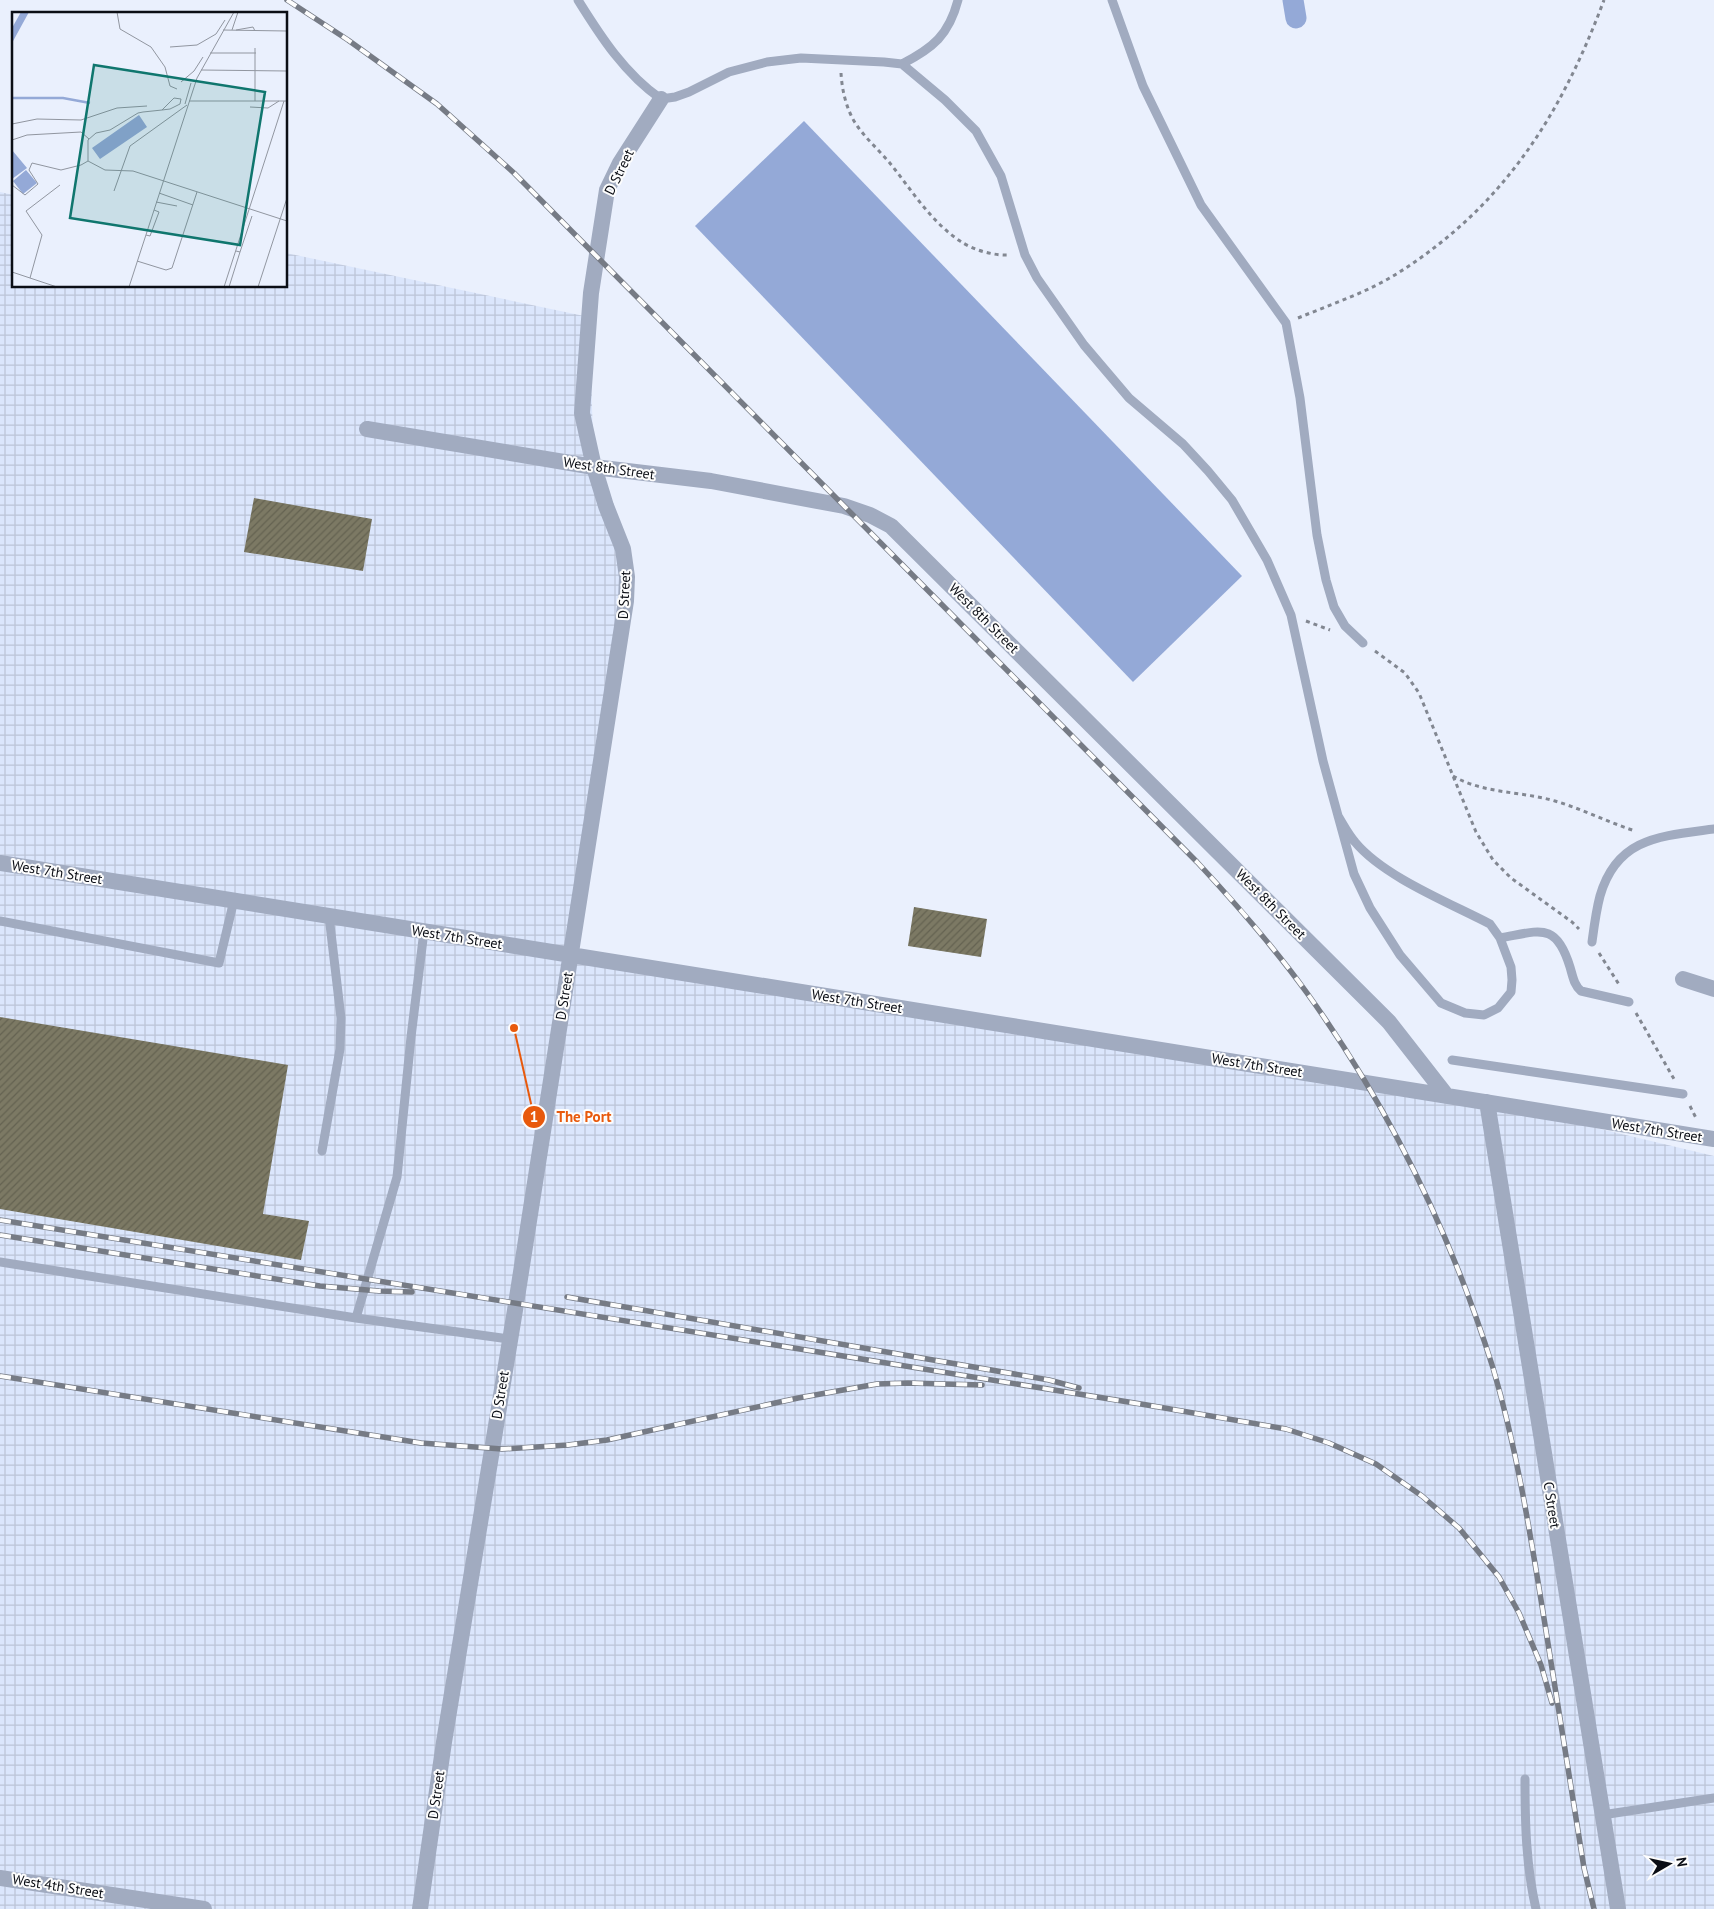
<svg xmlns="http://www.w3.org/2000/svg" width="1714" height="1909" font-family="'PT Sans',sans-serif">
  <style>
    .industrial { fill: url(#industrial-grid) }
    .water { fill: #94a9d7 }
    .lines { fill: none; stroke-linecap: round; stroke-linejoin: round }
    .canal { stroke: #94a9d7; stroke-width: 21 }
    .building { fill: url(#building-hatch) }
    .path { stroke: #828791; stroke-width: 3; stroke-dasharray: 4 4; stroke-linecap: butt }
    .service { stroke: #a1abc0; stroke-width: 9 }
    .minor { stroke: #a1abc0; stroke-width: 16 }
    .rail-casing { stroke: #767b85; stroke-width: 5.5 }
    .rail { stroke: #fdfdfd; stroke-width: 4; stroke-dasharray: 11; stroke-linecap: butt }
    .labels { text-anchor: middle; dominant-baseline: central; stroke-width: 4; stroke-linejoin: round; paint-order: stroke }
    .street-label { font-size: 14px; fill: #0b0e15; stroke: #fdfdfd }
    .inset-river { fill: none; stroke: #94a9d7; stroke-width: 2.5 }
    .inset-road { fill: none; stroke: #9196a0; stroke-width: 1 }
    .view { fill: #0f766e; fill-opacity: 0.15; stroke: #0f766e; stroke-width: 2.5 }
    .inset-edge { fill: none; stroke: #0b0e15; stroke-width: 2.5 }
    .leader { fill: none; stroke: #e8590c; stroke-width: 2 }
    .callout-dot { fill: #e8590c; stroke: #fdfdfd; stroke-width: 2 }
    .mark-label { font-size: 15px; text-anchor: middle; font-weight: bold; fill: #fff }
    .callout-label { font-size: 15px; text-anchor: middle; font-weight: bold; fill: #e8590c; stroke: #fdfdfd; stroke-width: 4; stroke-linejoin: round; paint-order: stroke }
  </style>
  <defs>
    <pattern id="industrial-grid" width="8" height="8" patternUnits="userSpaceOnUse" patternTransform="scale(1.25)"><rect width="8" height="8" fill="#dbe6fc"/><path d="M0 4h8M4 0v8" fill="none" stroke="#bbc4d7"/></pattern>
    <pattern id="building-hatch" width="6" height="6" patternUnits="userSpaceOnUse" patternTransform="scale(1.25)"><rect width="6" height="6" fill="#7c7964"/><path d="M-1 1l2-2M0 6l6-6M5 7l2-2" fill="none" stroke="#646251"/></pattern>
  </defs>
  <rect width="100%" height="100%" fill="#eaf0fd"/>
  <path class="industrial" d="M0,192l14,3v91h272v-33l303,64 5,150 33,110 -57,378 917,147 227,54v753h-1714z"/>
  <path class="water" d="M804,121l438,455 -109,106 -438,-456z"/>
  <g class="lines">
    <path class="canal" d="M1293,0l3,18"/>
  </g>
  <path class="building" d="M254,498l118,21 -9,52 -119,-19z
    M914,907l73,12 -6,38 -73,-11z
    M0,1017l288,48 -25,149 46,7 -8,39 -301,-51z"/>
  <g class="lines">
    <path class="path" d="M841,73c1,17 5,34 13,48 9,15 23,27 35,41 22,27 41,59 71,79 13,9 34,15 50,14
      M1298,318c34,-14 70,-26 100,-45 106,-67 163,-158 206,-273
      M1306,621l24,9
      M1375,651l30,22 14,20 57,139 17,28 18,18 61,44 7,7
      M1453,776c31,18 68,15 102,25 27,8 53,21 80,30
      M1599,953l21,33
      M1636,1013l38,66
      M1690,1106l6,12"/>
    <path class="service" d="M578,0c23,37 47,74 83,99l14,-2 14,-5 40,-20 38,-10 34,-4 83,4 18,2 43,36 31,31 25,45 24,79 12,23 47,67 45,53 54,46 25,27 24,29 35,60 24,55 32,146 31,113 16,34 30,47 41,48 24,10 19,2 14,-7 13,-16 1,-12 -1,-13 -11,-29 -10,-14c-40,-21 -106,-47 -135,-82 -7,-8 -12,-18 -17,-26
      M1112,0l31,86 58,119 85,118 14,75 17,137 9,45 8,27 11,19 18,17
      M902,64c31,-16 47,-29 56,-64
      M0,921l219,42 15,-63
      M1500,938c40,-7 56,-17 70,29 3,10 4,18 11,24l48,11
      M1592,942c2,-15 4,-31 8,-46 17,-59 61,-60 114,-67
      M1452,1060l231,34
      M322,1151l18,-102 1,-31 -12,-102
      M0,1262l356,56 153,21
      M356,1318l41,-141 14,-140 13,-106
      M1525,1779c0,44 1,87 11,130
      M1602,1815l112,-17"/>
    <path class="minor" d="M367,429l227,38 117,14 133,25 26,9 21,11 498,496 57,73
      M0,863l1714,276
      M1683,979l31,10
      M1487,1102l131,807
      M0,1878l204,31
      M420,1909l24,-167 72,-438 110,-703 1,-24 -4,-28 -17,-43 -12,-39 -12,-54 9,-120 16,-103 13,-27 41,-64"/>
    <defs>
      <path id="rail" d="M287,0l61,40 89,64 77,69 683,689c39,42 77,85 110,131 82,114 144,241 186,375 23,78 36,158 49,238 14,87 28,175 42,262l10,41
        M0,1220l1147,185 139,24 43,14 47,21 46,32 37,32 40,49 20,36 22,52 11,38
        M0,1235l320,51 59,5 33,1
        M567,1297l482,83 30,8
        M0,1376l421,67 81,6 66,-4 39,-5 191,-42 79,-14 31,-1 74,2"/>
    </defs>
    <use href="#rail" class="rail-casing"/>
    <use href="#rail" class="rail"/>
  </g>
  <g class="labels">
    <g class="street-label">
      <text transform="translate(619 172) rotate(-64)">D Street</text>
      <text transform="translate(609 468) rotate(8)">West 8th Street</text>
      <text transform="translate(624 595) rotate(-87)">D Street</text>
      <text transform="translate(984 618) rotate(45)">West 8th Street</text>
      <text transform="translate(57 872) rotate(9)">West 7th Street</text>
      <text transform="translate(1271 904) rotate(45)">West 8th Street</text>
      <text transform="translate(457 937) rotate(9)">West 7th Street</text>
      <text transform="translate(564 996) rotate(-81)">D Street</text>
      <text transform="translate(857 1001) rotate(9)">West 7th Street</text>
      <text transform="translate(1257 1065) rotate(9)">West 7th Street</text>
      <text transform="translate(1657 1130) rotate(9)">West 7th Street</text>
      <text transform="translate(500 1395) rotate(-81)">D Street</text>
      <text transform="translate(1552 1505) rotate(81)">C Street</text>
      <text transform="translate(436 1795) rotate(-82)">D Street</text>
      <text transform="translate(58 1886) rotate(9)">West 4th Street</text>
    </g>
  </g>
  <g transform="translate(12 12)">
    <rect width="275" height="275" fill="#eaf0fd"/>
    <path d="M9,0h8l-17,31v-15zM127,103l8,12 -47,32 -8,-11zM0,138l15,18 -15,11zM14,158l11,13 -14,11 -10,-13z" fill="#94a9d7"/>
    <path class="inset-river" d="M0,86h51l27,5"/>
    <path class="inset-road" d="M105,0l3,17 31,18 14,20 5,19 7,3M211,18l64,1M220,18l6,-18M224,18l17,-3 2,4M185,33l19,-11 9,-14M158,35l27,-2M198,41h46M189,58l86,1M169,70l13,-11 9,-14M177,89h98M243,89v-53M173,92l6,-21M238,95l18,1 11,-7M0,112l25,-5 44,1 36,-12 30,-2M0,128l15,-5 54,-3 8,7M76,149l17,9 28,1 154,50M0,173l13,10 13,-11 -9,-14 3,-7 29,7 20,-5 7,-4v-21l8,-7 14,-3 28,-17 5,-1 19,-2 8,-1 10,-5 1,-5 -7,-1 -12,12M102,179l16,-45 57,-41M147,181l34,12M144,190l21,4M134,223l4,1 9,-24 -5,-2M224,239l4,1 12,-36M125,249l29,9 6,-2 25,-76M0,260l45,15M18,266l12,-43 -16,-24 34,-26M117,275l68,-209 37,-66M212,275l60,-186M217,275l11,-35M246,275l29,-89"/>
    <path class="view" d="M82,53l171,27 -25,153 -170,-27z"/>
    <rect width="275" height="275" class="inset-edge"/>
  </g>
  <path class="leader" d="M514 1028L534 1117"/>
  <g class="callout-dot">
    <circle cx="514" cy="1028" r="5"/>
    <circle cx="534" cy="1117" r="12"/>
  </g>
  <g class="mark-label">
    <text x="534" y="1122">1</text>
  </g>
  <g class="callout-label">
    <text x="584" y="1122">The Port</text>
  </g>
  <g transform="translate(1669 1864) rotate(81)" stroke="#fdfdfd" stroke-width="4" paint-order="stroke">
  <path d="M0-4L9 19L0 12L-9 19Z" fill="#0b0e15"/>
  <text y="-8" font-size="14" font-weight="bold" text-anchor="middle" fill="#0b0e15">N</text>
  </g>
</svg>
